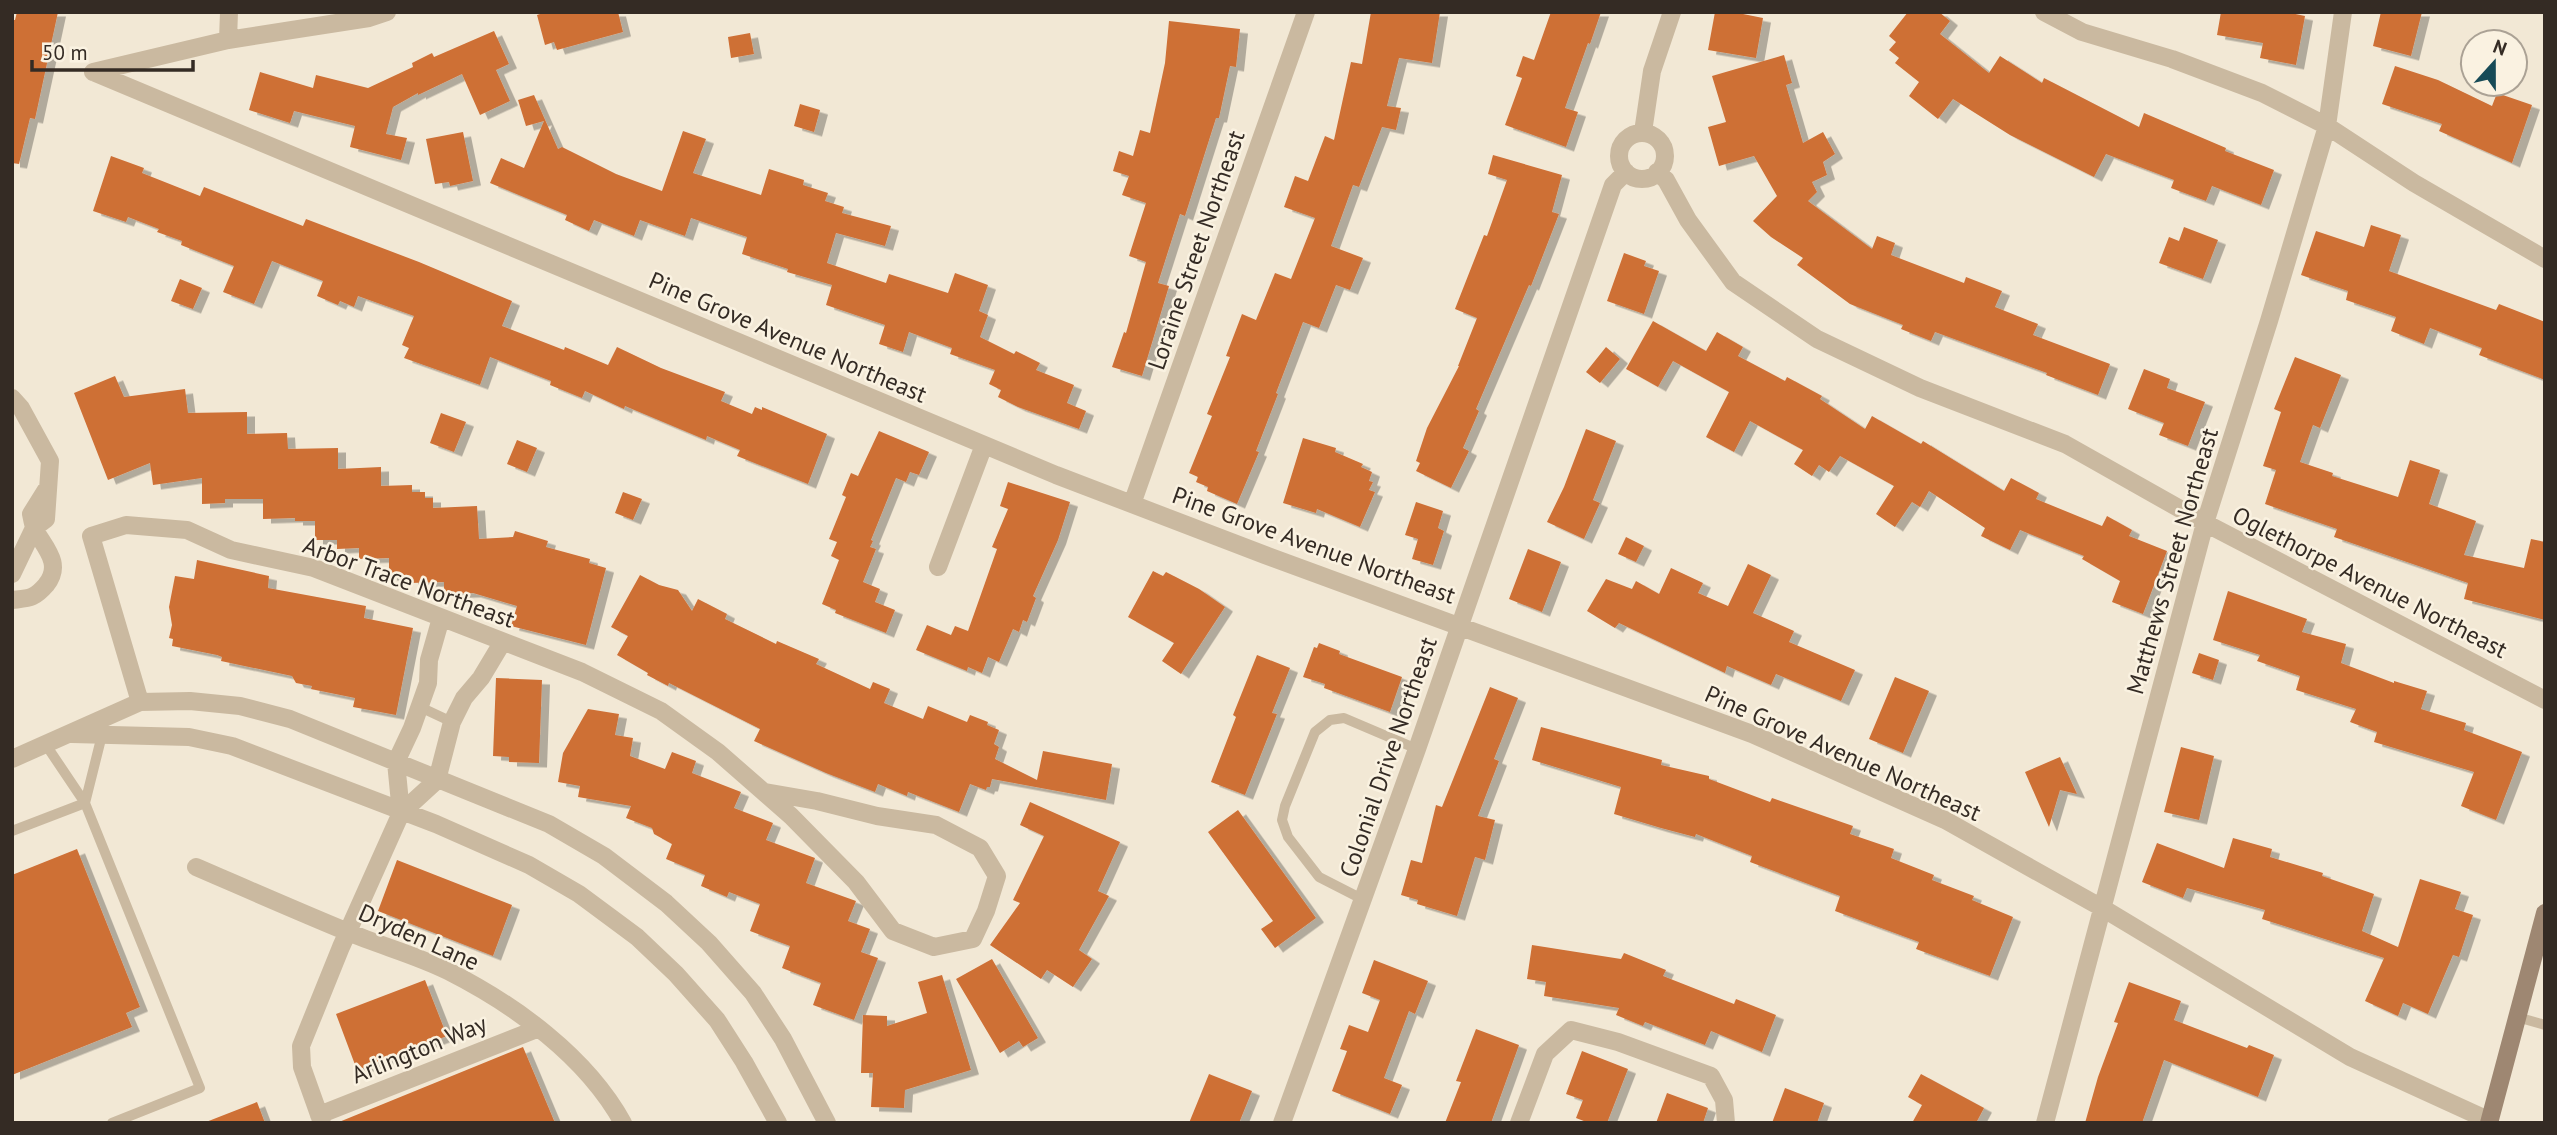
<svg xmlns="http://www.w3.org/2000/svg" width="2557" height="1135" font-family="'PT Sans',sans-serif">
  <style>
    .building { fill: #ce6f36; filter: url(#shadow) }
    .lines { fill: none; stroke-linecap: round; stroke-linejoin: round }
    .lane { stroke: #cab9a0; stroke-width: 10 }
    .street { stroke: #cab9a0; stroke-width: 18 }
    .secondary { stroke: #9e8772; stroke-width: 18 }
    .labels { text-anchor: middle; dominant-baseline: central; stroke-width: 5; stroke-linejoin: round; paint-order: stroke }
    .street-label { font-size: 24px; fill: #342b24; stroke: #faf2e1 }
  </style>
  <defs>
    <filter id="shadow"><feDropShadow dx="8" dy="4.5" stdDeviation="0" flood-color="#0004"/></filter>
  </defs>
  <rect width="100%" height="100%" fill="#f2e8d5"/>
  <path class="building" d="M17,12h41l-23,107 -5,-1 -11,46 -7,-1v-143h3z
    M546,12h72l5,20 -66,18 -3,-8 -9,3 -8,-30z
    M1371,12h69l-8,51 -33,-5 -12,48 14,2 -5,22 -14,-3 -23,60 -6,-2 -22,61 32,12 -13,32 -14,-5 -17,43 -16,-6 -27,71 2,1 -22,57 3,1 -22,52 -30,-13 1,-4 -12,-5 2,-5 -9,-4 23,-57 -5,-2 23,-57 -4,-1 16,-42 14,6 19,-47 16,6 24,-61 -31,-11 11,-31 13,5 17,-45 9,4 17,-78 11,2z
    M1551,12h50l-11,32 -2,-1 -23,65 13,4 -12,35 -61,-22 17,-47 -6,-2 7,-20 11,4z
    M1715,12h18l30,6 -7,40 -48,-8z
    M1908,12h31l11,9 -10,13 49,39 11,-17 42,27 2,-5 95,49 5,-14 82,35 -1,3 49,19 -13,35 -49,-19 -6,15 -35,-13 3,-8 -68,-26 -12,23 -84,-42 -57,-36 -15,20 -29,-23 10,-14 -24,-19 4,-5 -10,-8 7,-8 -7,-6z
    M2221,12h65l19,4 -9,49 -36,-7 3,-15 -46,-8z
    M2381,12h41l-11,44 -38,-10z
    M1169,21l71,8 -4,38 -6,-1 -11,52h-3l-31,98 -5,-2 -22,69 11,3 -27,90 -30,-9 12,-35 2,1 20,-71 -17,-6 17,-53 -24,-8 7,-19 -16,-5 6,-20 14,5 7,-26 10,3 15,-70z
    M494,31l15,33 -13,6 14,31 -30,14 -18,-41 -44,21v-2l-25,14 -7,27 21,4 -6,22 -51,-13 5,-21 -61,-15 -4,12 -41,-13 11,-38 53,16 3,-13 52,13 45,-21 -1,-4 20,-10 2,4z
    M750,33l4,21 -23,4 -3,-21z
    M1784,55l8,28 -6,2 17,58 20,-11 12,22 -12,8 4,13 -15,7 5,10 -9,9 64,48 5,-13 18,7 -4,12 73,28 2,-6 36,14 -7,16 43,17 -5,11 77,29 -12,31 -52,-20 1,-2 -112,-41 -4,9 -30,-12 2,-4 -53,-21 -53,-39 6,-7 -32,-21 -18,-16 24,-25 -23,-40 -35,10 -11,-39 18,-5 -14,-46z
    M2395,66l43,14 54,26 5,-13 35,12 -20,58 -73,-32 3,-7 -60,-20z
    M534,95l24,54 4,-2 54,27 46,17 21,-60 23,8 -13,34 68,22 8,-26 35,11 -1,5 25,8 -3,8 19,6 -2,6 49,13 -6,20 -49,-13 -9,30 59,20 3,-9 59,19 7,-20 33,12 -9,26 9,4 -8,22 34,17 2,-3 24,12 -4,7 38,15 -7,18 19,8 -7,18 -61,-22 -20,-10 3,-7 -12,-6 6,-14 -45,-16 2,-6 -43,-16 -6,20 -24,-8 6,-19 -59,-20 6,-20 -45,-13 1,-3 -46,-15 5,-17 -56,-19 -6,18 -45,-16 -6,16 -40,-16 -5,11 -24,-11 2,-5 -77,-32 11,-25 23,10 20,-47 -18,5 -8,-26z
    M800,104l20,6 -6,22 -20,-6z
    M463,132l10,49 -23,5 -1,-4 -14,2 -9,-45z
    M1493,155l69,20 -10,37 7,2 -28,72 -2,-1 -53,124 3,2 -16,37 6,3 -18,37 -35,-17 4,-8 -4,-2 11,-33 32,-62h-1l19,-48 -22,-9 29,-74 3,1 20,-56 -19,-6z
    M111,156l33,12 -2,5 58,23 4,-9 99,39 3,-7 113,43 93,39 -10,25 62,24 1,-3 43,18 9,-18 44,21 64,24 -4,9 31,13 3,-7 7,3v-3l65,27 -19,50 -71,-28 3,-6 -33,-14 -1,4 -81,-34 -1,3 -39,-18 -3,7 -32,-13 1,-4 -61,-24 -10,28 -76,-27 5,-10 -7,-3 12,-29 -56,-20 -4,11 -14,-6 -2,4 -21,-9 6,-15 -51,-20 -18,43 -31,-12 11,-26 -53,-21 1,-4 -25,-9 2,-3 -31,-12 -2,5 -33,-11z
    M2371,225l30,10 -12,36 107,39 3,-6 46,18v58l-66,-25 3,-7 -52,-20 -6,16 -33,-13 5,-14 -50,-17 2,-9 -47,-16 15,-44 48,16z
    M2184,227l34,13 -15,39 -44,-16 10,-26 10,4z
    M1624,253l22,8 -2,5 15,5 -15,43 -37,-13z
    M180,279l22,9 -9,21 -22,-8z
    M1653,321l53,30 11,-19 26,15 -5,9 47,25 2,-4 35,19 -2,3 45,30 7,-13 49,28 2,-3 81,50 7,-13 28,15 -3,6 66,27 5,-10 25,14 -3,6 38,15 -24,63 -31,-12 8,-21 -38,-22 2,-3 -64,-26 -10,20 -29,-14 4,-8 -56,-37 -9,16 -8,-5 -17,25 -19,-13 18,-28 -54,-30 -11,16 -10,-7 -7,11 -18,-12 9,-14 -53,-29 -16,31 -28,-15 23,-45 -56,-31 -15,26 -32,-18z
    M1606,347l14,12 -20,24 -14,-11z
    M2295,357l46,18 -21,53 -7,-3 -13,37 33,11 -1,3 66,21 12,-37 30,10 -11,34 47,17 -12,34 60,13 7,-29 14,3v78l-81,-21 4,-16 -134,-46 3,-8 -72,-25 11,-34 -13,-4 18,-54 -7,-3z
    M2144,369l26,10 -3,9 38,14 -17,44 -29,-11 5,-12 -36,-14z
    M115,376l9,21 61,-8 3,24 59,-1v22l40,-1 1,16 50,-1v21l43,-2v19l31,-1v7h13v6h8v10l44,-2 2,33 34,-2 2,-6 33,10 -2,6 44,12 -1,4 17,5 -20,77 -75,-19 6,-20 -44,-13 -29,1v-12l-34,1v-7h-21v-18l-30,1v-11l-22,1v-9h-22v-19h-20v-3l-32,1v-20h-38v4l-23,1v-26l-49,7 -3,-22 -42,17 -34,-87z
    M441,413l25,9 -12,30 -24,-9z
    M1586,429l30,12 -23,59 7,3 -16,36 -37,-17 17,-35z
    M879,431l50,21 -10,23 -9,-3 -4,10 -10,-4 -25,62 2,1 -3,6 6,2 -13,33 17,7 -5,13 20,8 -9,23 -51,-20 1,-3 -14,-6 17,-44 -8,-4 6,-14 -8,-3 17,-42 -4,-2 9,-22 7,3z
    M1303,438l33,10 -1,4 28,12 -2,3 11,5 -3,9 4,1 -4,8 6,2 -15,35 -43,-18 -1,4 -33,-10z
    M517,440l20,8 -10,24 -20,-8z
    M1008,482l62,20 -12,38 -25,56 3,2 -9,24 -4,-2 -4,12 -6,-3 -14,33 -11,-5 -6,16 -14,-6 -1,4 -51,-21 11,-25 24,10 4,-9 13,5 29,-82 -5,-2 16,-38 -8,-3z
    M623,492l19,7 -9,21 -18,-7z
    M1416,502l27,9 -5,17 6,3 -11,34 -21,-6 6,-20 -13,-4z
    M1626,537l18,9 -8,16 -18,-8z
    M1528,549l33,13 -19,50 -33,-13z
    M197,560l72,16 -1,12 98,18 -2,12 49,10 -17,87 -43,-8 2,-9 -44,-9 1,-3 -16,-3 -4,-7 -71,-15 1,-4 -5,-2 -45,-9 1,-7 -4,-1 3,-13 -3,-18 6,-31 19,3z
    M1748,564l23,11 -18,38 41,18 -5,11 66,28 -14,31 -65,-27 -5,11 -44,-19 -2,7 -106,-50 -4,5 -28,-17 19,-32 26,10 4,-8 23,13 12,-26 32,15 -5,10 30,13z
    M1153,571l10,5 3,-4 33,17 26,18 -44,67 -19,-13 12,-18 -46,-26z
    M640,575l19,10 19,5 14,21 6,-12 29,15 -2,5 51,25 1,-3 42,18 -3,5 54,25 3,-7 17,7 -6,14 39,16 5,-13 39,16 3,-7 18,7 -1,3 12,5 -5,14 5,3 -4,12 42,21 6,-29 69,13 -6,36 -114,-21 -2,8h-3l-1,3 -16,-6 -11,28 -51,-20 -1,4 -29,-12 -3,8 -49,-19 -72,-32 6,-12 -91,-46 -1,3 -21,-11 1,-2 -31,-18 11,-19 -17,-9z
    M2228,591l79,28 -5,13 44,12 -5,19 53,20v-2l33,10 -6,18 45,14 -2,7 58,22 -26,68 -35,-14 13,-34 -100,-30 3,-10 -27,-10 6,-13 -60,-19 4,-14 -43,-15 3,-6 -47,-15z
    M1319,643l21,8 -1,3 63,23 -12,35 -66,-24 1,-4 -22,-7 11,-30 3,1z
    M2199,653l20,7 -6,20 -21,-7z
    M1257,655l33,13 -18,45 5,1 -32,81 -34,-13 25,-65 -3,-2z
    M1895,677l34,14 -26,62 -34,-14z
    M496,678l46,2 -3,83 -30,-1v-5l-16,-1z
    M1490,687l28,11 -24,61 5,2 -21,55 17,4 -10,40 -10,-3 -18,59 -40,-12 1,-4 -17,-5 10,-35 11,3 14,-58 6,2z
    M588,709l31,5 -4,21 18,3 -3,18 35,13 7,-17 24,9 -4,12 49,19 -7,16 39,15 -7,17 49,18 -9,25 50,18 -8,20 22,8 -9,23 17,6 -24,62 -41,-15 8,-22 -39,-15 8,-22 -40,-15 10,-27 -31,-12 -2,5 -26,-11 4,-11 -39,-16 6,-15 -18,-10 -2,-6 -26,-10 5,-12 -53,-9 2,-11 -22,-4 5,-29z
    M1541,727l121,33 -1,5 48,11v3l61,23 2,-4 81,28 -3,8 44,15 -3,9 43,17 -2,5 42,16 -2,4 41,17 -23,59 -74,-27 3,-7 -84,-31 5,-15 -90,-34 2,-6 -56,-22 -1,3 -34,-9 -47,-14 7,-27 -89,-27z
    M2181,747l33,9 -15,64 -35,-8z
    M2060,757l17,37 -17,-4 -11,37 -24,-55z
    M1030,802l90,40 -22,49 11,5 -30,54 13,9 -19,28 -26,-17 -6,9 -51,-34 30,-42 -7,-3 31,-64 -24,-11z
    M1238,810l78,108 -41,30 -14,-19 12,-8 -65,-89z
    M2233,838l39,11 -2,8 53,16 -1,3 52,18 -12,37 36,16 22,-68 41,13 -6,17 18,6 -14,42 -6,-2 -25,59 -25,-11 -5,13 -33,-15 19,-43 -122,-39 3,-9 -78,-22 -4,10 -41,-16 15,-39 67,25z
    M77,849l63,158 -14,6 6,14 -120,48v-200z
    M397,860l115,45 -19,51 -115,-45z
    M1532,945l89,14 3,-6 42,17 -3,6 71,28 2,-5 40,16 -14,37 -51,-21 -6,14 -60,-23 -2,4 -27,-11 3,-7 -75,-12 2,-14 -19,-3z
    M992,959l46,79 -15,9 -4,-6 -19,12 -44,-74z
    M1374,960l54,21 -13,33 -6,-3 -25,67 18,7 -12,29 -58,-23 15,-40 -7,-2 9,-24 19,7 12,-32 -18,-7z
    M942,975l29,95 -66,20 -1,18 -33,-1 2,-34h-12l2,-58 24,1v10l40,-13 -9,-31z
    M425,980l22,56 -90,34 -21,-56z
    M2129,982l52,19 -7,19 73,28 2,-3 25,10 -16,42 -94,-37 -22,63h-57l13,-46 20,-54 -4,-1z
    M1476,1029l43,16 -28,78h-46l16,-41 -5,-1z
    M523,1047l32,76h-215l-1,-1z
    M1582,1051l46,18 -21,54h-18l-13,-5 7,-18 -17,-6z
    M1209,1074l43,17 -13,32h-50z
    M1921,1074l63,34 -8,15h-64l10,-18 -14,-8z
    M1785,1088l39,15 -7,20h-45z
    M1667,1093l41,15 -5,15h-47z
    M257,1102l8,21h-59v-1z"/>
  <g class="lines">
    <path class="lane" d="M420,707l32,15
      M46,745l39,58 115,285 -88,35
      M85,803l17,-68
      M12,831l73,-28
      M1364,900l-45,-23 -31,-40 -6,-17 3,-14 30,-74 15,-12 14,-2 73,31
      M2517,1017l28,8"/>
    <path class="street" d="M2044,12l38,20 90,27 90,34 65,33 87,57 131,76
      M228,40l1,-28
      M93,72l963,403 209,80 487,179 193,86 159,89 246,148 140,64
      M93,72l135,-32 141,-22 18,-6
      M1643,132l9,-61 20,-59
      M1619 156a23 23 0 1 1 46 0a23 23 0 1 1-46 0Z
      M1657,172l9,8 22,40 45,62 84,57 103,49 145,56 140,79 340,177
      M12,398l9,10 29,53 -4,58 -12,9 -22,46
      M1132,504l174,-492
      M938,567l46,-122
      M12,600c17,-2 22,-1 34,-15 17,-21 -1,-37 -11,-55 -2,-5 -3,-11 -4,-16l15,-24
      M140,702l-49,-166 35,-11 61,5 44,20 83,18 268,104 79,39 57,41 73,64 65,66 37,49 41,16 39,-8 13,-28 11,-35 -17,-28 -44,-23 -59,-9 -60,-15 -52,-9
      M72,734l117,3 43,9 204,78 93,41 50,29 58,43 39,37 41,46 27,42 34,61
      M12,759l128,-57 50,-1 50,5 50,13 259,105 55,32 62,47 43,40 44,50 30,46 44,84
      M401,813l-5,-51 16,-34 16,-45 1,-23 12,-42
      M196,867c51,22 101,44 152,65 33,14 68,23 100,39 67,34 138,85 175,152
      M319,1115l218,-86
      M322,1123l-20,-56 -1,-21 40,-99 60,-134 36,-33 15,-58 12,-24 17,-20 21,-35
      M1282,1123l135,-374 196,-564 13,-13
      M1519,1123l26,-69 26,-24 47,12 93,34 13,24 2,23
      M2045,1123l160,-600 64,-202 58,-195 16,-114"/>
    <path class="secondary" d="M2489,1123l56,-210"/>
  </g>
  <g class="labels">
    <g class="street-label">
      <text transform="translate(1196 250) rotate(-71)">Loraine Street Northeast</text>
      <text transform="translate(788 337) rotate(23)">Pine Grove Avenue Northeast</text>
      <text transform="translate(1314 545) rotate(20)">Pine Grove Avenue Northeast</text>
      <text transform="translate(2172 561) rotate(-74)">Matthews Street Northeast</text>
      <text transform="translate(409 582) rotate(20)">Arbor Trace Northeast</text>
      <text transform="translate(2370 582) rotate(27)">Oglethorpe Avenue Northeast</text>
      <text transform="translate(1843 753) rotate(24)">Pine Grove Avenue Northeast</text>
      <text transform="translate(1388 757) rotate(-71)">Colonial Drive Northeast</text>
      <text transform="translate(419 937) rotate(24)">Dryden Lane</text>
      <text transform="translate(419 1049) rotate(-22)">Arlington Way</text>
    </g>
  </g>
  <rect width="2557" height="1135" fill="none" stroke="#342b24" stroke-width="28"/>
  <g transform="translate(2494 63) rotate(21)"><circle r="33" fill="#faf2e1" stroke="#aba295" stroke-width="2"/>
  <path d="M0-5L12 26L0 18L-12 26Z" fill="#174b57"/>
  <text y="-10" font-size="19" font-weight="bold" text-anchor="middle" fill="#342b24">N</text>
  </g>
  <path d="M32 60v10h161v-10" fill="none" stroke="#342b24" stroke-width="3.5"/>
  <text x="42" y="60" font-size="21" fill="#342b24" stroke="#faf2e1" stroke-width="5" paint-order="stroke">50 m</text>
</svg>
